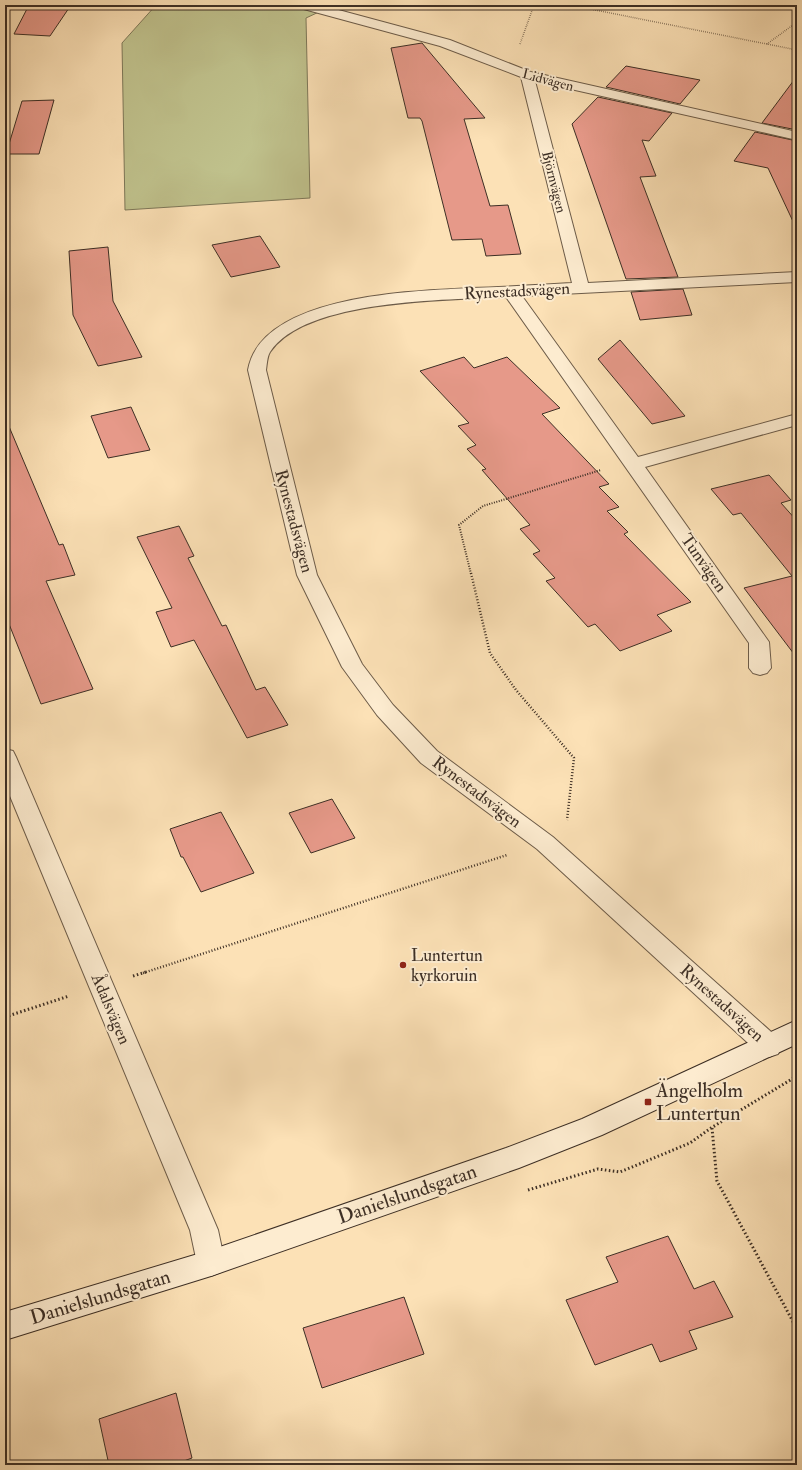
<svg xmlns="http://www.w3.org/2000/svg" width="802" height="1470" font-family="'IM FELL Double Pica',serif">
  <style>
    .green { fill: #c0c28d; stroke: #7e7859 }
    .building { fill: #e69989; stroke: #3d2f25 }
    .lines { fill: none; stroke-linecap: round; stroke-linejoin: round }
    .street-casing { stroke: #6d5c49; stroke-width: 2 }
    .secondary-casing { stroke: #3d2f25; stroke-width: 2 }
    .path-far3 { stroke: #3d2f25; stroke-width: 1.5; stroke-dasharray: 0.5 1.5; stroke-linecap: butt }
    .path-far2 { stroke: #3d2f25; stroke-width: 2; stroke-dasharray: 1 1.5; stroke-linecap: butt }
    .path-far1 { stroke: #3d2f25; stroke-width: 2.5; stroke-dasharray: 1 2; stroke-linecap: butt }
    .path { stroke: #3d2f25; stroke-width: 3; stroke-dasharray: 1.5 2.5; stroke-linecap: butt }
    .street { fill: #fdecd0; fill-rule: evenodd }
    .secondary { fill: #fdecd0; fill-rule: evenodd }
    .poi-dot { fill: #8f2418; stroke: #fdecd0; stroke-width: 1.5 }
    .labels { text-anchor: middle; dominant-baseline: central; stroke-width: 4; stroke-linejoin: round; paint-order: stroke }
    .far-street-label { font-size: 14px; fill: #3d2f25; stroke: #fdecd0 }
    .street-label { font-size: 17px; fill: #3d2f25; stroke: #fdecd0 }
    .poi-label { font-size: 17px; fill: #3d2f25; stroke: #fdecd0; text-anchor: start }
    .near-poi-label { font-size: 20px; fill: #3d2f25; stroke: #fdecd0; text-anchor: start }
    .near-street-label { font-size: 20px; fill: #3d2f25; stroke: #fdecd0 }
  </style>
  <rect width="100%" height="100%" fill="#fce1b6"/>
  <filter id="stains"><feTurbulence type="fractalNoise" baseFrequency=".005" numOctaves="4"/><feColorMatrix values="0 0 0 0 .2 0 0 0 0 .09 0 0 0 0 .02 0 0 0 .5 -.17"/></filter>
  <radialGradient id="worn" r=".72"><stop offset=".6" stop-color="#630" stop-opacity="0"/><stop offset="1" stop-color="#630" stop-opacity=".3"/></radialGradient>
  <path class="green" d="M156,5h178l-28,13 4,180 -185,12 -3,-167z"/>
  <path class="building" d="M29,5h42l-21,31 -36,-2z
    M422,43l63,75 -21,1 26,87 18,-1 13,49 -35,2 -4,-17 -30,1 -30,-119 -2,-3h-12l-17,-70z
    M626,66l74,14 -20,24 -74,-17z
    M797,76v54l-35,-7z
    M598,97l74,16 -23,28 -7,-1 14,36 -16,1 38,100 -52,2 -54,-155z
    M54,100l-15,54h-33l16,-53z
    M755,132l42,9v89l-29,-62 -34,-7z
    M260,236l20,31 -49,10 -19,-32z
    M108,247l5,54 29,56 -44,9 -25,-51 -4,-64z
    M683,289l9,26 -52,5 -9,-28z
    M620,340l65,76 -33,8 -54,-65z
    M464,357l10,11 33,-11 53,51 -18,6 67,70 -10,3 20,20 -12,4 21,21 -4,2 67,68 -34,13 15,16 -52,20 -25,-27 -7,3 -42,-46 9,-3 -22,-24 7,-3 -20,-22 10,-4 -48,-55 4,-1 -19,-20 9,-4 -18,-19 11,-3 -49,-52z
    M131,407l19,43 -42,8 -17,-42z
    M5,417l54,128 4,-1 12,31 -29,6 47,108 -52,15 -36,-90z
    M769,475l22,25 -10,3 16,18v137l-53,-70 48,-12 -51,-63 -8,2 -22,-26z
    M179,526l15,30 -6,2 34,68 4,-1 30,65 9,-3 23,38 -41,13 -53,-98 -23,7 -15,-35 16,-4 -35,-71z
    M332,799l23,39 -44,15 -22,-40z
    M221,812l33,61 -53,19 -18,-35h-2l-11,-28z
    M668,1236l26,53 20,-8 19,36 -44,14 8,18 -37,13 -8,-18 -57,21 -29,-65 52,-18 -12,-25z
    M404,1297l20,57 -102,34 -19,-60z
    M176,1393l16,65 -19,7h-64l-10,-46z"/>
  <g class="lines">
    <defs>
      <path id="street" d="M299,5h21l130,35 81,32 266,60v8l-262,-59 53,202 209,-11v10l-275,14 116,161 159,-43v11l-152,42 124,175 2,26 -4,5 -7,2 -7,-2 -4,-5v-25l-243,-346c-58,3 -201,2 -236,55 -3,5 -3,12 -4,18l51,205 45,89 31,41 44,46 116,86 225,201 4,8 -4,8 -9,3 -9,-3 -223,-205 -116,-86 -44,-48 -35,-48 -45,-92 -49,-205c13,-75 164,-79 223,-82 34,-1 67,-3 101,-5l-51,-206 -81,-31 -140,-38z
        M5,749l8,2 3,6 202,473 7,33 -4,9 -10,4 -10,-4 -4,-9 -7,-33 -185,-446z"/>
      <path id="secondary" d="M797,1020v24l-195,91 -83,33 -308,108 -206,64v-28l206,-62 295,-102 76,-29z"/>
    </defs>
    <use href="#street" class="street-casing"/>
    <use href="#secondary" class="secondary-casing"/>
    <path class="path-far3" d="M570,5l227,45
      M520,44l14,-39
      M767,44l30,-22"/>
    <path class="path-far2" d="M471,574l-12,-49 24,-19 118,-36"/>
    <path class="path-far1" d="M471,573l19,80 26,37 58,68 -7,62
      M143,973l364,-118"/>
    <path class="path" d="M133,976l13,-4
      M5,1017l64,-21
      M712,1128l5,53 80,148
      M528,1190l70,-21 22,3 70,-29 21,-15 86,-52"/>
    <use href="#street" class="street"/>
    <use href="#secondary" class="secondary"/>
  </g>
  <g class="poi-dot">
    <circle cx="403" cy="965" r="4"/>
    <rect x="644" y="1098" width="8" height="8" rx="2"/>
  </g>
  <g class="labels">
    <g class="far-street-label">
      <text transform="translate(548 80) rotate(15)">Lidvägen</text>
      <text transform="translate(554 182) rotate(76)">Björnvägen</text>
    </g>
    <g class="street-label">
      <text transform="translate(517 291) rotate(-3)">Rynestadsvägen</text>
      <text transform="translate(294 521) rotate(75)">Rynestadsvägen</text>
      <text transform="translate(704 563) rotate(55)">Tunvägen</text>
      <text transform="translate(477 792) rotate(37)">Rynestadsvägen</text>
      <text transform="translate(722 1003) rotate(42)">Rynestadsvägen</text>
      <text transform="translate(111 1009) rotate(67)">Ådalsvägen</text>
    </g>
    <g class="poi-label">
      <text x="411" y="955">Luntertun<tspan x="411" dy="20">kyrkoruin</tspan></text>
    </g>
    <g class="near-poi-label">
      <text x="656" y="1090">Ängelholm<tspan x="656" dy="23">Luntertun</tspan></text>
    </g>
    <g class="near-street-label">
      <text transform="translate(407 1194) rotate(-19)">Danielslundsgatan</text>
      <text transform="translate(100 1297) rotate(-17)">Danielslundsgatan</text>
    </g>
  </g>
  <rect width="802" height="1470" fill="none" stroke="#fce1b6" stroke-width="20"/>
  <rect x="6" y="6" width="790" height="1458" fill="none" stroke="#3d2f25" stroke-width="2"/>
  <rect x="10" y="10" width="782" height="1450" fill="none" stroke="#3d2f25"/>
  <rect width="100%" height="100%" filter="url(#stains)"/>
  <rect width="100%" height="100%" fill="url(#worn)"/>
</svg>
